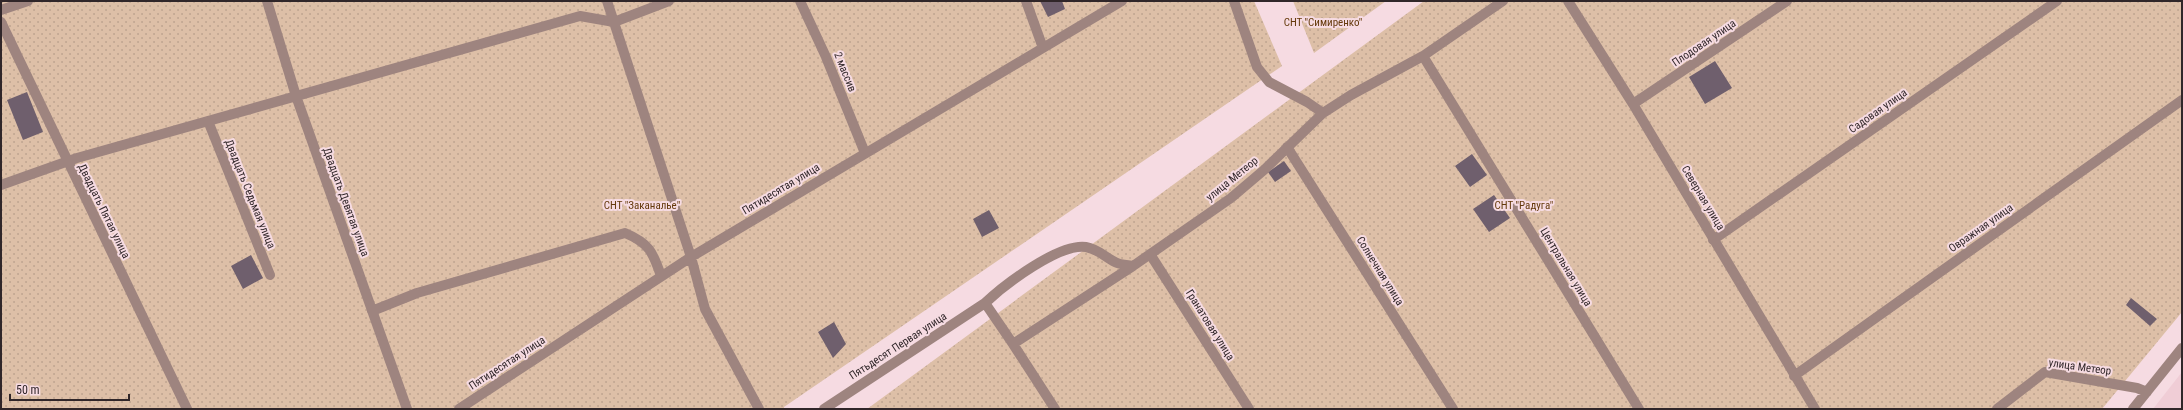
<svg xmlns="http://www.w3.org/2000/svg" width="2183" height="410" font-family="'Roboto Condensed',sans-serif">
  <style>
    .built { fill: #f0cdd6 }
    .park { fill: url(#park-dots) }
    .building { fill: #6f5f6d }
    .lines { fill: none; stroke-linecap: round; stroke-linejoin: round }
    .minor { stroke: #9e847f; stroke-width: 10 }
    .labels { text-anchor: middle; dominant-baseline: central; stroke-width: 4; stroke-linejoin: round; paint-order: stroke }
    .park-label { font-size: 11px; fill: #64390b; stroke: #f6dbe2 }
    .street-label { font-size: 11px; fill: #302629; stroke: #f6dbe2 }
  </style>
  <defs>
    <pattern id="park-dots" width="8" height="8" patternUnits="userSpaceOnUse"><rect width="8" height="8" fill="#ddbfa7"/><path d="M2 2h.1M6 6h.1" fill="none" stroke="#bea490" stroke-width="1.8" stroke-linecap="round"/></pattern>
  </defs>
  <rect width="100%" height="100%" fill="#f6dbe2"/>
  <path class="built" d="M2182,372v37h-29z"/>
  <path class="park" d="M1,1h1253l28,65 -498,341v2h-783z
    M1293,1h93l-72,52z
    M1424,1h758v311l-80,97h-1235z"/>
  <path class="building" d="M1040,1h22l3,8 -17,8z
    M1715,61l17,27 -27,16 -16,-27z
    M27,92l16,40 -20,8 -16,-40z
    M1472,154l15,21 -17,12 -15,-21z
    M1284,161l7,10 -16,11 -7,-10z
    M1494,195l16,23 -21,14 -16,-23z
    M989,210l10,18 -17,9 -9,-18z
    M251,255l12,23 -20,11 -12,-23z
    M2131,298l26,21 -7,7 -24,-21z
    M834,322l12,22 -13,14 -15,-26z"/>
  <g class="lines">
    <path class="minor" d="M267,1l29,95 111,313
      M607,1l84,256 14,52 54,100
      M800,1l26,56 39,96
      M1026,1l17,47
      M1234,1l23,66 12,15 38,20 16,11
      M1568,1l65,103 182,305
      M1,10l27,-9
      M1,22l186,387
      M1423,56l216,353
      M1633,104l154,-103
      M208,121l62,154
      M1287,147l166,262
      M1,185l76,-27 503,-142 34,6 55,-21
      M1713,240l344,-239
      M1150,254l99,155
      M985,303l28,41 120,-78 98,-68 33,-28 59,-57 28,-18 72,-39 80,-55
      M372,311l45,-18 208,-60c24,10 28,19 36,43
      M1013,344l42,65
      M1794,376l388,-276
      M459,409l232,-152 431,-256
      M824,409l161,-106c19,-18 74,-60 101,-56 12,2 19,10 29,15 5,3 13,3 18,4
      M1997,409l48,-37 92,16 10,4
      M2133,409l49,-61"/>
  </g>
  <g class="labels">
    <g class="park-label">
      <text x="1323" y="22">СНТ "Симиренко"</text>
      <text x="642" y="205">СНТ "Заканалье"</text>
      <text x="1524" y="205">СНТ "Радуга"</text>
    </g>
    <g class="street-label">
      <text transform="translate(1704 43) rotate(-34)">Плодовая улица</text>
      <text transform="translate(845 72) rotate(68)">2 массив</text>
      <text transform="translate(1878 111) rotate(-35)">Садовая улица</text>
      <text transform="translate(1232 179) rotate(-39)">улица Метеор</text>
      <text transform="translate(781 189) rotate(-31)">Пятидесятая улица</text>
      <text transform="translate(250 194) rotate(68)">Двадцать Седьмая улица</text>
      <text transform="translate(1703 198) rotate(59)">Северная улица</text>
      <text transform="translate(346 202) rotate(70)">Двадцать Девятая улица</text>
      <text transform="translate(104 211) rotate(64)">Двадцать Пятая улица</text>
      <text transform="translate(1981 228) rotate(-35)">Овражная улица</text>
      <text transform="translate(1566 267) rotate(59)">Центральная улица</text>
      <text transform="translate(1380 271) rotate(58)">Солнечная улица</text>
      <text transform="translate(1210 325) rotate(58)">Гранатовая улица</text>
      <text transform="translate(898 346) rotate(-33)">Пятьдесят Первая улица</text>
      <text transform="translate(507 363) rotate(-33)">Пятидесятая улица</text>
      <text transform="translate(2080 367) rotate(8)">улица Метеор</text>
    </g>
  </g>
  <rect width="2183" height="410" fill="none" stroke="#302629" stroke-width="4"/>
  <path d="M10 394v6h119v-6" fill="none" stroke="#302629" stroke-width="2"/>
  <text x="16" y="394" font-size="12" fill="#302629" stroke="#f6dbe2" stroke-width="3" paint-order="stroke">50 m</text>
</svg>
